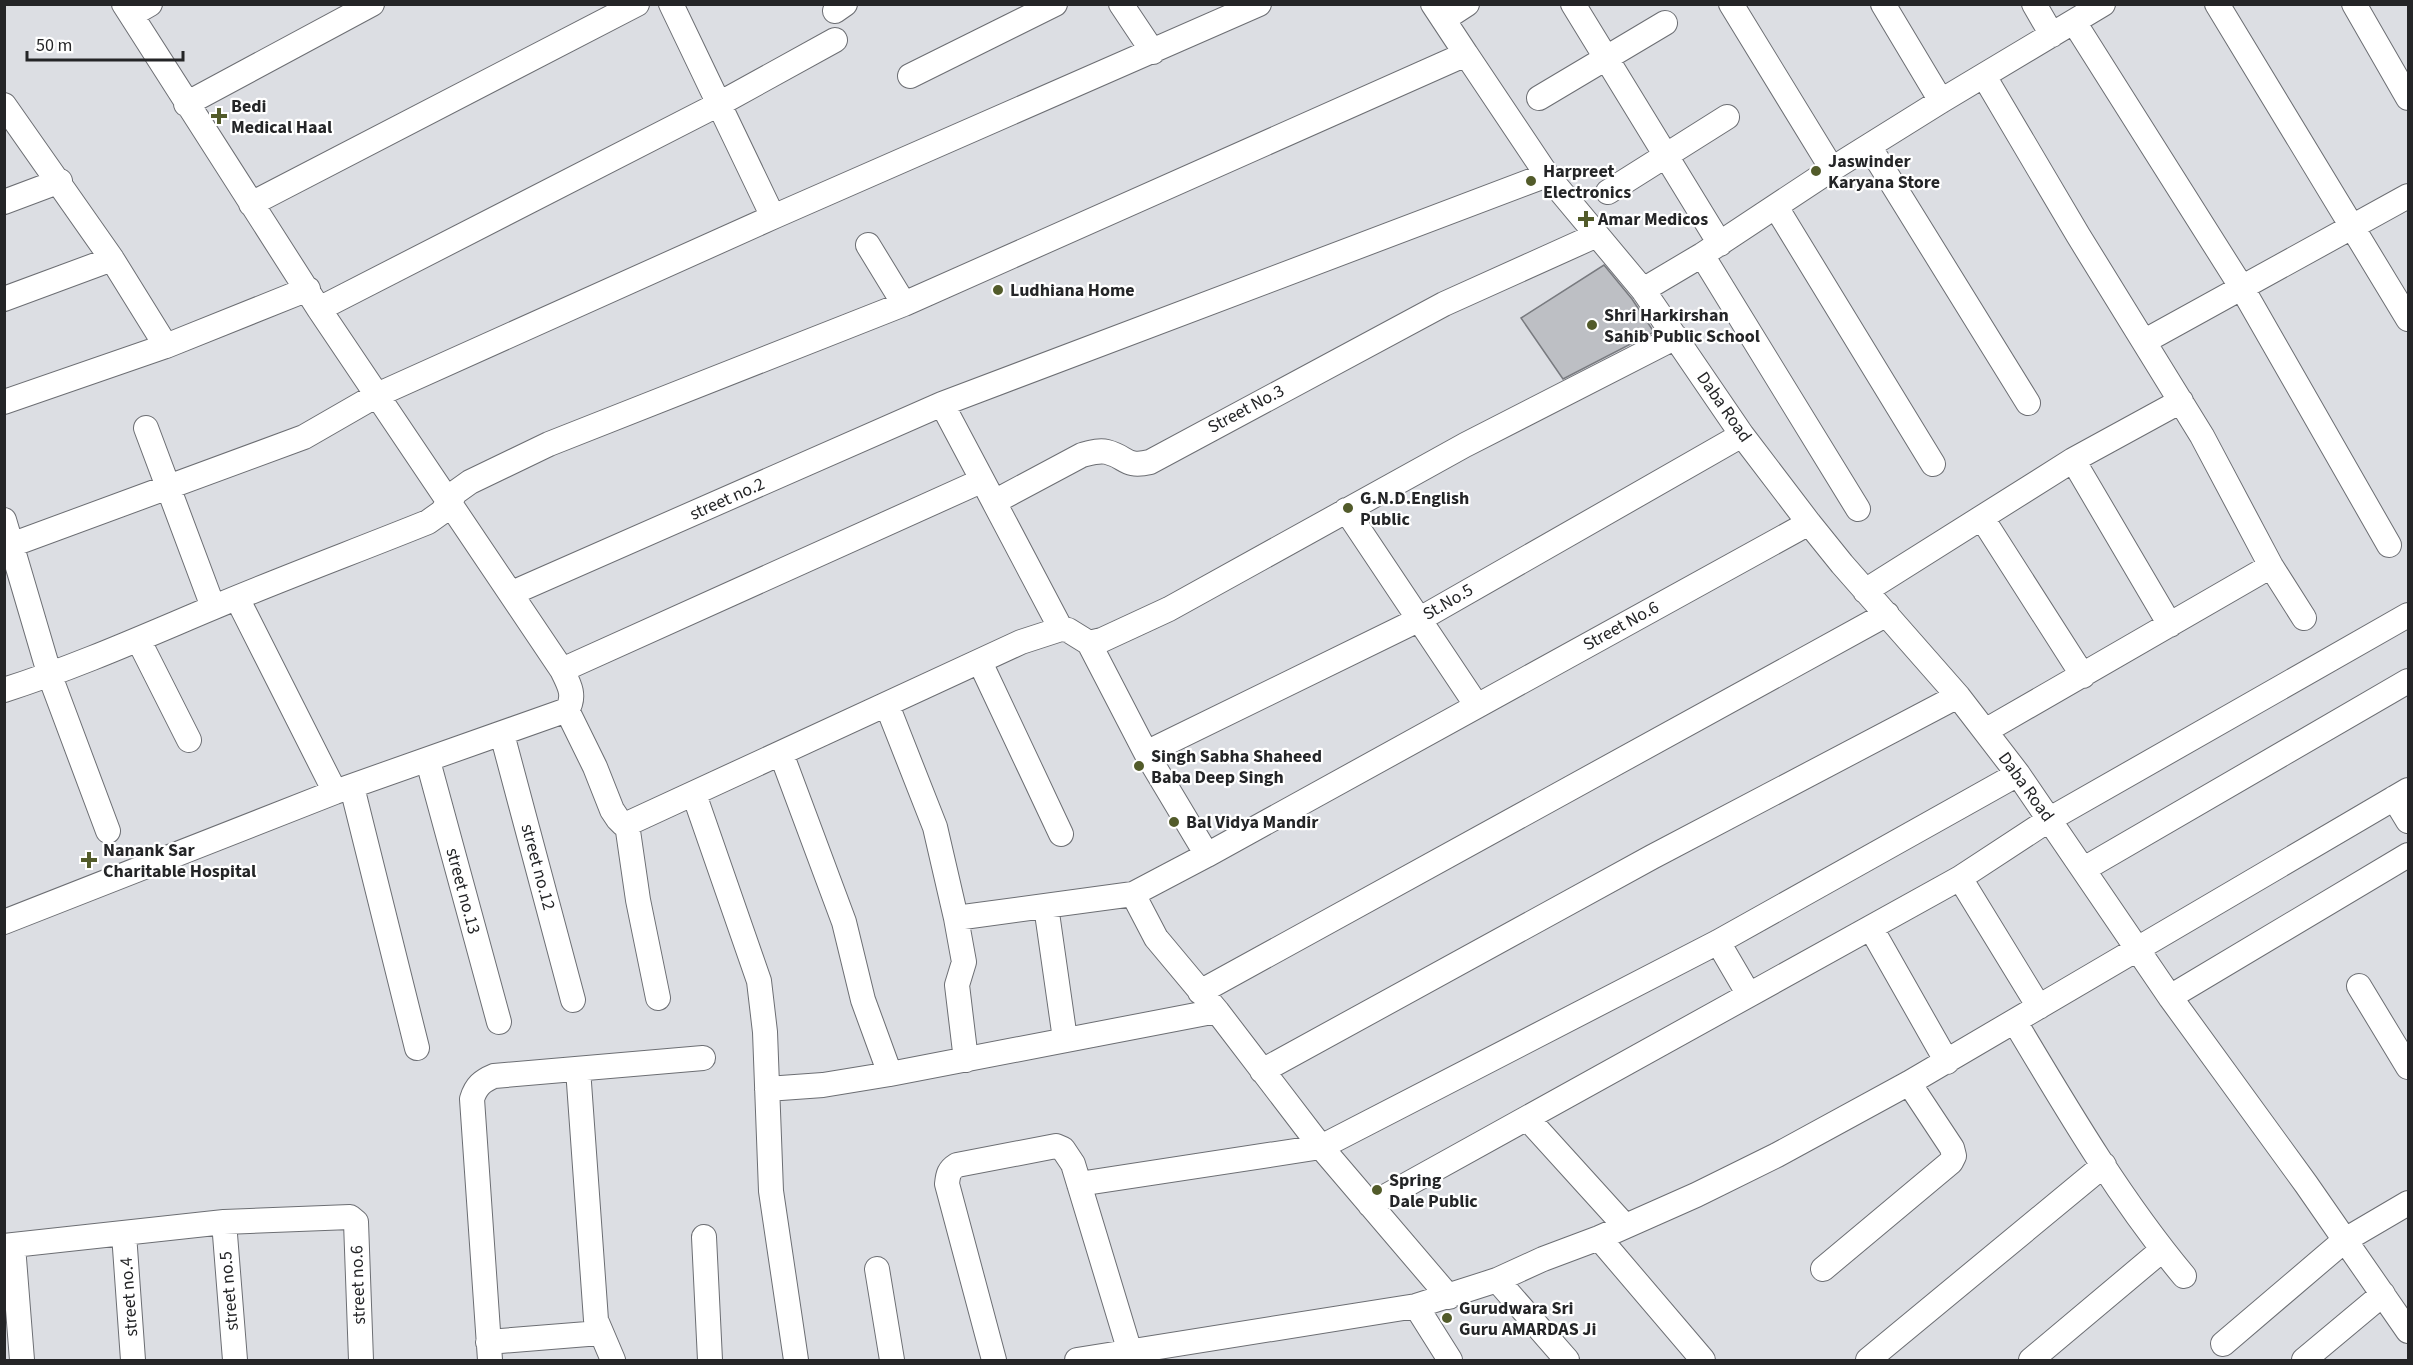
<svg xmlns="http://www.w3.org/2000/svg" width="2413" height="1365" font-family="'Source Sans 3',sans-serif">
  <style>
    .building { fill: #bdbfc4; stroke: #787a7f; stroke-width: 1.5 }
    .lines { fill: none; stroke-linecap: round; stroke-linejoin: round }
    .minor-casing { stroke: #6c6e73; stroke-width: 26 }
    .minor { stroke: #fff; stroke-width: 24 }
    .poi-dot { fill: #525b2a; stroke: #fff; stroke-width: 2 }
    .labels { text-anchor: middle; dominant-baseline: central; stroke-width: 4.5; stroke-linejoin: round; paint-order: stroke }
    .poi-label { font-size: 18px; font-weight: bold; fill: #242527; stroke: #fff; text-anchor: start }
    .street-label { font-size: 18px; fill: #242527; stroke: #fff }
  </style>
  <rect width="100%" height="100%" fill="#dcdee3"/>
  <path class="building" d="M1604,265l28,34 22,33 -91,47 -42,-61z"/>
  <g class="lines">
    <defs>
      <path id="minor" d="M671,4l102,213
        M1121,4l32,48
        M1573,4l147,240
        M1731,4l101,165
        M1883,4l58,97
        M2034,4l18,31
        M2217,4l191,315
        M2354,4l54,94
        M835,11l10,-7
        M131,15l19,-11
        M1444,19l23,-15
        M2074,22l168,266 147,257
        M1466,54l81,121
        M910,76l145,-72
        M1984,76l94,159 124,201 69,130 33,52
        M1539,98l126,-75
        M186,104l186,-100
        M4,105l108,154 54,87 -162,56
        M1869,146l159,257
        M1608,192l119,-75
        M4,202l56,-21
        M251,204l386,-200
        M1776,207l157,257
        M868,245l36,59
        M1702,255l156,254
        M1643,290l59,-35 130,-86 109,-68 162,-97
        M4,299l108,-40
        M319,309l400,-205 116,-64
        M2145,341l263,-145
        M166,346l142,-57
        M942,404l52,98 88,-47c8,-2 17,-5 25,-3 20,5 18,16 43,10l294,-158 153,-69
        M146,428l67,179
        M2073,460l97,165
        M994,502l67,127
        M1346,510l131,196
        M1982,518l101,158
        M4,520l46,156 58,155
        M11,545l293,-108 73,-42 396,-178 486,-213
        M1865,591l208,-131 108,-59
        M512,593l430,-189 605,-229 96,115 99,145 67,88 33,41 116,132 60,78 152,223 136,187 102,147
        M237,598l98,194
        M139,641l50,99
        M1089,643l57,110 61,102 602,-332
        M980,662l81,172
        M562,670l419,-189
        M4,690c72,-23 139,-53 208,-82 71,-30 144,-57 216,-86l14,-10 14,-20 14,-10 79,-38 355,-140 562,-250 -33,-50
        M887,705l48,122 21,91 8,44 -7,23 9,75
        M567,710l28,57 17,43 6,9 5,5h4l394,-182 40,-13 7,1 21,13 13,-3 67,-31 296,-164 211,-108
        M1985,731l286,-165
        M502,734l71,266
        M781,753l63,169 19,78 27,74c109,-20 218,-43 327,-63
        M1146,753l274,-134 322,-184
        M428,761l71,261
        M352,787l65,261
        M694,794l65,187 6,51 6,159 25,169
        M2394,798l14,23
        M627,824l11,76 20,98
        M1207,855l-74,39 23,44 61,73 104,136 128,150
        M2084,869l324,-188
        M1960,878l79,129
        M1046,906l19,133
        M956,918l177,-24
        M4,922l331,-130 232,-82c9,-14 2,-26 -5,-40l-243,-361 -195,-305
        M1871,928l76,134
        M1718,942l31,53
        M2359,986l49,81
        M1200,992l687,-378
        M2170,997l238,-142
        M2015,1022c52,87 104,176 169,254
        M578,1069l18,251 17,40
        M1262,1071l390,-214 306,-161
        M767,1089l56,-4 67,-11
        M1527,1118l98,108
        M1079,1184l242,-37 397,-205 300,-168
        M1370,1205l590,-327 90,-59 358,-204
        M224,1222l11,138
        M124,1234l9,126
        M704,1237l6,123
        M1599,1238l104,122
        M4,1246l220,-24 126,-5 6,5 5,138
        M13,1246l9,114
        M877,1269l15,91
        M1823,1269l128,-107 3,-6 -2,-8 -43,-65
        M1497,1280l70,80
        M1416,1306l34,54
        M488,1342l112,-9
        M2223,1344l122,-104 63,-37
        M490,1360l-18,-261c4,-13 10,-18 22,-23l209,-18
        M994,1360l-47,-176c1,-10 2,-14 10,-19l99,-19 7,3 10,15 57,188
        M1077,1360l339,-54 81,-26 46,-21 56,-21 97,-43 81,-40 132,-72 499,-293
        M1868,1360l236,-195
        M2031,1360l131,-110
        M2304,1360l79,-66"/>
    </defs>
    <use href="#minor" class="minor-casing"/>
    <use href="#minor" class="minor"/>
  </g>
  <g class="poi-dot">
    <path d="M216 107h6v6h6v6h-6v6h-6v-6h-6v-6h6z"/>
    <circle cx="1816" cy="171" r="6"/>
    <circle cx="1531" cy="181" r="6"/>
    <path d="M1583 210h6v6h6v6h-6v6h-6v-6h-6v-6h6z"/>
    <circle cx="998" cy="290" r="6"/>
    <circle cx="1592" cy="325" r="6"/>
    <circle cx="1348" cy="508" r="6"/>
    <circle cx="1139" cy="766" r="6"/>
    <circle cx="1174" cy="822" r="6"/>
    <path d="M86 851h6v6h6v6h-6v6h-6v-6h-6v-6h6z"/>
    <circle cx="1377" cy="1190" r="6"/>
    <circle cx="1447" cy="1318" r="6"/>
  </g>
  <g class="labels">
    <g class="poi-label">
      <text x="231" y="106">Bedi<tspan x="231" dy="21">Medical Haal</tspan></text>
      <text x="1828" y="161">Jaswinder<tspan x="1828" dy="21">Karyana Store</tspan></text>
      <text x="1543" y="171">Harpreet<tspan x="1543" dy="21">Electronics</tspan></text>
      <text x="1598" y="219">Amar Medicos</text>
      <text x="1010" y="290">Ludhiana Home</text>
      <text x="1604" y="315">Shri Harkirshan<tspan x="1604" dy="21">Sahib Public School</tspan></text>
      <text x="1360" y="498">G.N.D.English<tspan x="1360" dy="21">Public</tspan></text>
      <text x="1151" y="756">Singh Sabha Shaheed<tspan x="1151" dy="21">Baba Deep Singh</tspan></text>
      <text x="1186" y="822">Bal Vidya Mandir</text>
      <text x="103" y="850">Nanank Sar<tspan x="103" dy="21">Charitable Hospital</tspan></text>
      <text x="1389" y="1180">Spring<tspan x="1389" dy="21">Dale Public</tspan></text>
      <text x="1459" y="1308">Gurudwara Sri<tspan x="1459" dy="21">Guru AMARDAS Ji</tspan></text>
    </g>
    <g class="street-label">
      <text transform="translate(1724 407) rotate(55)">Daba Road</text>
      <text transform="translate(1246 409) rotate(-28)">Street No.3</text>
      <text transform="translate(727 499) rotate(-24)">street no.2</text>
      <text transform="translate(1448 602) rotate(-30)">St.No.5</text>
      <text transform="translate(1621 626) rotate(-29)">Street No.6</text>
      <text transform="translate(2026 787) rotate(54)">Daba Road</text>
      <text transform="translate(538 867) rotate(75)">street no.12</text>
      <text transform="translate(463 891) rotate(75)">street no.13</text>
      <text transform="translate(358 1285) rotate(-92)">street no.6</text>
      <text transform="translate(229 1291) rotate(-95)">street no.5</text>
      <text transform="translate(129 1297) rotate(-94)">street no.4</text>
    </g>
  </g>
  <rect width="2413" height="1365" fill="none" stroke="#242527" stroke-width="12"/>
  <path d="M27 51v9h156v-9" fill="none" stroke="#242527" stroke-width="3"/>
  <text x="36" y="51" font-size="18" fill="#242527" stroke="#ffffff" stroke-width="4.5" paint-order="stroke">50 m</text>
</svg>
